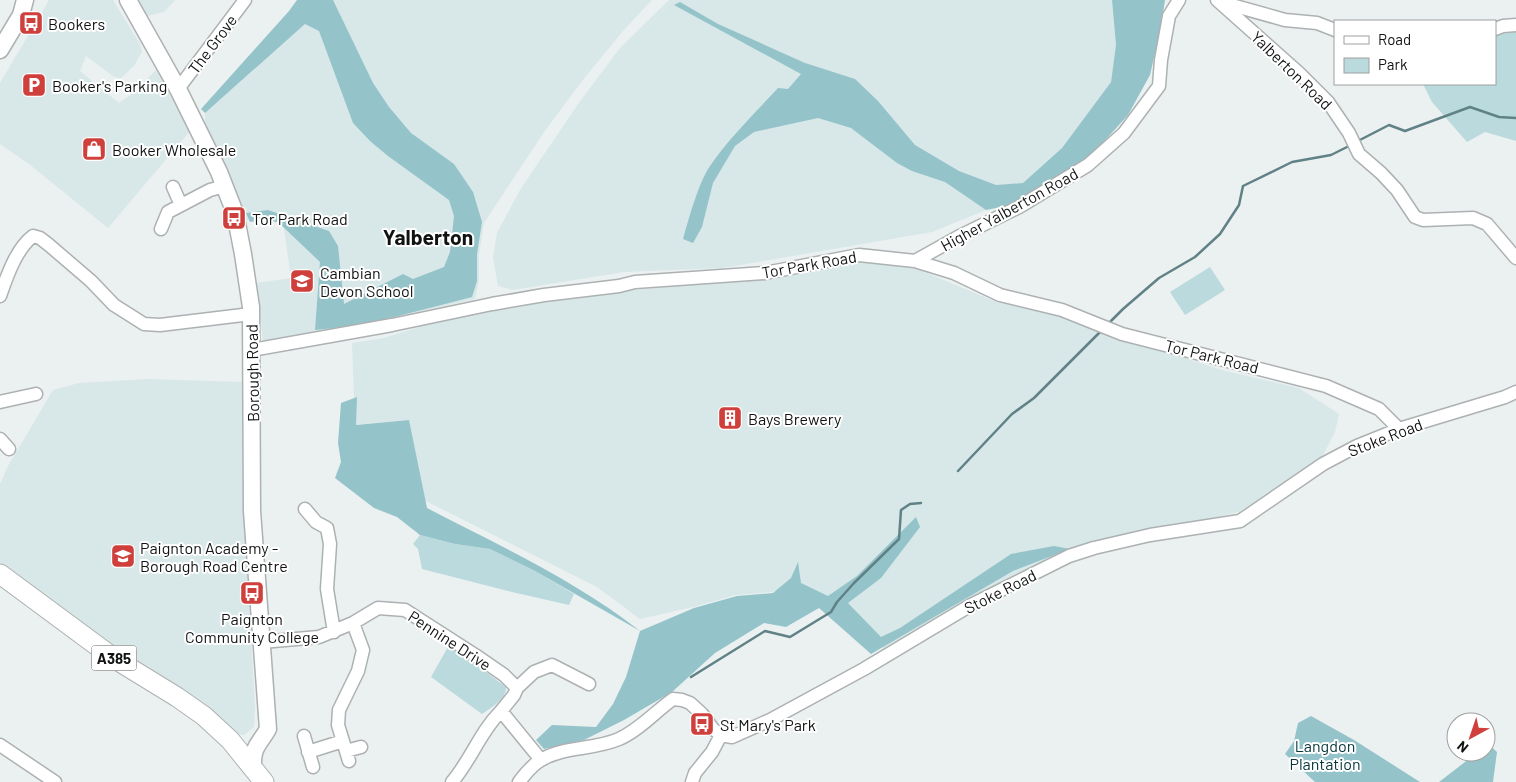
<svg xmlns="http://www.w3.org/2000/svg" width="1516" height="782" font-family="Barlow,sans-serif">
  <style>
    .built { fill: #d8e7e8 }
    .green { fill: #bbdadd }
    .forest { fill: #94c4ca }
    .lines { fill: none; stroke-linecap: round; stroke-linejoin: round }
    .stream { stroke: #608286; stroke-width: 2.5 }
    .minor-casing { stroke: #adb1b2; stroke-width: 15 }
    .major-casing { stroke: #adb1b2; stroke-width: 19 }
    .highway-casing { stroke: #adb1b2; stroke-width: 21 }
    .minor { stroke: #fff; stroke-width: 12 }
    .major { stroke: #fff; stroke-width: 16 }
    .highway { stroke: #fff; stroke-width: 19 }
    .labels { text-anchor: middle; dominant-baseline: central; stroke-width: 4; stroke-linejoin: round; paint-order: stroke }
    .shield { fill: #fff; stroke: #585959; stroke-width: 1 }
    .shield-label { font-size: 15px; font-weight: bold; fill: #111212 }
    .poi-label { font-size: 16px; fill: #111212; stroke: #fff; text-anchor: start }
    .street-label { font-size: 16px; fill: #111212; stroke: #fff }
    .park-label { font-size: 16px; fill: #06363b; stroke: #fff }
    .district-label { font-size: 21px; font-weight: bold; fill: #111212; stroke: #fff }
  </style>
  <rect width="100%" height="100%" fill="#ebf0f1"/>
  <path class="built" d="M49,0h64l27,44 2,8 -8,14 -13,12 -7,-1 -28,-21 -6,15 39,32 13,-9 24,-24 34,61 -82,97 -79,-64 -29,-20v-61z
    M138,0h37l-11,12 -17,4z
    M310,0h342l-29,31 -41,50 -38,51 -60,91 -5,31v26l-4,19 -142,32 -70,12 -6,-60 34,-5 -8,-57 -18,-3 -20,2 -40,-98v-9l100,-89z
    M669,0h443l4,45 -5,37 -49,66 -39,35 -27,2 -10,25 -54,22 -209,36 -99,4 -111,18 -15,-4 -5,-28 4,-25 23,-43 58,-86 42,-56z
    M857,261l48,3 94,39 38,4 74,27 111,36 77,18 40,26 -4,18 -15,29 -81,51 -89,20 -83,24 -50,17 -132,77 -70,-56 -26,-8 -17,6 -36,3 -43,12 -53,12 -43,-32 -173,-87 -17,-80 -54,5 1,-29 -2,-53 32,-5 51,-16 51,-12 128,-18 95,-9z
    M147,379l96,3 3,165 9,161 -1,19 -10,8 -10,-1 -173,-122 -61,-46v-82l8,-18 45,-76 26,-7z"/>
  <path class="green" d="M1516,31v110l-31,-9 -18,10 -35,-40 -9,-18h72v-49z
    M1210,267l15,23 -40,25 -15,-23z
    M420,535l35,9 35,5 45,22 39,23 -5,11 -57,-13 -90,-23 -4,-20 -5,-5z
    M449,645l57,42c1,11 -15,21 -24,27l-51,-37z"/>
  <path class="forest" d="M297,0h36l40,83 16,24 22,26 43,31 19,28 9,30 -5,32v27l-5,16c-51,13 -104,29 -157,33l5,-68 -41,-39 -13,-4 -16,3 -4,-9 22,-3 61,21 9,15 6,58 59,-30 10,5 31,-12 6,-15 4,-36 -5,-16 -61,-44 -18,-15 -17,-18 -34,-92 -14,-7 -100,89 -4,-4 88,-98z
    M1112,0h53l-5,32 -10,43 -22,40 -38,42 -35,23 -49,26 -20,4 -41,-28 -33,-11 -15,-8 -46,-35 -33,-10 -64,14 -19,14 -22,37 -11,44 -9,16 -10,-4c6,-21 15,-55 27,-73 19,-28 45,-53 68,-78l10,1 13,-15 -127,-69 6,-3 38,22 87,39 50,16 23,22 37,44 44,26 37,14 27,-2 39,-35 49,-66 5,-37z
    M357,397l-1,28 53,-5 18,88c73,38 148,72 213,123l54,-23 43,-12 36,-3 18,-15 7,-16 3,21 27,13 29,-20 59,-59 4,10 -39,51 -33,25 33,34 19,-9 111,-74 43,-8 16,3 -57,22 -142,83 -52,-46 -33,19 -22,-4 -49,30 -43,39 -48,28 -40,20 -40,9 -8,-9 16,-15 44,2 17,-23 13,-27 14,-46 -105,-60 -45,-22 -35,-5 -35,-9 -23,-18 -23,-9 -39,-30 6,-16 -3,-19 3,-40z
    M1311,716l43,24 66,42h-105l-30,-28 9,-13 4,-18z
    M1488,744l9,8 -4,30h-54l39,-30h8v-6z"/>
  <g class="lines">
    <path class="stream" d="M1356,142l33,-17 16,6 65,-24 29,10 17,1
      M1109,323l14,-14 36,-31 36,-21 25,-23 19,-29 4,-19 49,-24 39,-7 18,-9
      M958,471l54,-57 22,-16 67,-67
      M691,677l74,-46 25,6 41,-25 6,-10 17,-19 45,-44 2,-29 9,-6 11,-1"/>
    <defs>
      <path id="minor" d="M1217,0l82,73 29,29 21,31 10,21 22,19 16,17 18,27 8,3 50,-2 14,6 29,34
        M1221,2l64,18 32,3 18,7
        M1495,29l8,-3 13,-1
        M178,89l67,-89
        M173,187l8,18
        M161,229l7,-17 42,-22 15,-4
        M915,261l43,-24 61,-30 69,-42 36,-32 35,-47 2,-26 8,-44 10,-16
        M0,296c7,-20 16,-47 33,-60l7,2 9,7 42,36 23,24 30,19 16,1 91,-11
        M252,350l140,-25 100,-21 52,-9 75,-9 16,-4 130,-9 94,-18 56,6 39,12 46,22 62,15 60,24 204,52 53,23 20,20
        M0,402l36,-8
        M0,439l9,10
        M305,509l11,13 11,6 3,16 -3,45 7,43
        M262,642l57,-5 34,-14 25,-15 27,2 70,45 29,20 13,13 -3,7 -13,16 40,49
        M517,688l17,-16 18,-7 37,19
        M304,736l9,31
        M0,745l55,37
        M346,751l15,-4
        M308,752l35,-11
        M349,761l-11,-36 1,-15 19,-39 5,-21 -10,-27
        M452,782c19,-22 28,-50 49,-71
        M519,782c6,-8 13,-17 22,-22 23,-14 53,-10 78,-21 20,-9 36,-27 54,-40l9,1 8,3 12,11 11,15 8,6 11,2 38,-17 94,-51 107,-64 98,-49 25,-8 56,-13 90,-14 83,-57 34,-18 42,-17 106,-32 11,-5
        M692,782l3,-9 17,-21 9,-17"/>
      <path id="major" d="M128,0l50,89 41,83 16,41 8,41 8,53 1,204 16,218c-10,17 -16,18 -15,39
        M0,50l21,-35 4,-15"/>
      <path id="highway" d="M0,574l115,85 62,38 27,19 26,24 34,42"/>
    </defs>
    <use href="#minor" class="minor-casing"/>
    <use href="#major" class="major-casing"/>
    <use href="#highway" class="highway-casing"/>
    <use href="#minor" class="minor"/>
    <use href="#major" class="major"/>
    <use href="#highway" class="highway"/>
  </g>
  <defs>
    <symbol id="bus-square" viewBox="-11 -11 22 22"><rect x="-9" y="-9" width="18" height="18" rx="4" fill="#cf403d" stroke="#fff"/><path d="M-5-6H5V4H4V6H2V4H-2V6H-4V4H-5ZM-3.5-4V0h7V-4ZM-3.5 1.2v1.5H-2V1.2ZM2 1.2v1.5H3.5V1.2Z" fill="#fff"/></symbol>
    <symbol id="parking-square" viewBox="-11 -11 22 22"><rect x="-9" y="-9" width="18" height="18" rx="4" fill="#cf403d" stroke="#fff"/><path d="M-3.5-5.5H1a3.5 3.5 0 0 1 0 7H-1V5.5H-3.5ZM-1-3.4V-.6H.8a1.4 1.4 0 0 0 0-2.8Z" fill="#fff"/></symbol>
    <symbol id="shop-square" viewBox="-11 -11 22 22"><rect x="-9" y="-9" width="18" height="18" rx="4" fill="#cf403d" stroke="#fff"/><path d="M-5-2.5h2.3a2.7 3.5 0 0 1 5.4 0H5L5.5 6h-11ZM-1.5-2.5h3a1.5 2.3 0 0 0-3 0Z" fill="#fff"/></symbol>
    <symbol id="school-square" viewBox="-11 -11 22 22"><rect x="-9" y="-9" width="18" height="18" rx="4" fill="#cf403d" stroke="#fff"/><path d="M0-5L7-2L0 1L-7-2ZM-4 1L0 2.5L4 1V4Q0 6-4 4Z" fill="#fff"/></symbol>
    <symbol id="building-square" viewBox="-11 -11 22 22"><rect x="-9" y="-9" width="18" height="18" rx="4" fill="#cf403d" stroke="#fff"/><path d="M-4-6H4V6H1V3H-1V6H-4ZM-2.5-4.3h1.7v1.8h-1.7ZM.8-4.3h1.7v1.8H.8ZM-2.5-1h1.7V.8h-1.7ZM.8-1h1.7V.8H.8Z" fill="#fff"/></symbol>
  </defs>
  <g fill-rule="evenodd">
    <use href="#bus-square" x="17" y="9" width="28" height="28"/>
    <use href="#parking-square" x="20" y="71" width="28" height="28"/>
    <use href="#shop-square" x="80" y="135" width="28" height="28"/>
    <use href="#bus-square" x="220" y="204" width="28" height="28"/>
    <use href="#school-square" x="288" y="267" width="28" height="28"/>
    <use href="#building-square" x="716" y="404" width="28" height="28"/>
    <use href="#school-square" x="109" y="542" width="28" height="28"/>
    <use href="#bus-square" x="238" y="579" width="28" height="28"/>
    <use href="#bus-square" x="688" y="710" width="28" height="28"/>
  </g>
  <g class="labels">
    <rect class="shield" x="91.5" y="645.5" width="45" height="25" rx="4"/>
    <g class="shield-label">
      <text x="114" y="658">A385</text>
    </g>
    <g class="poi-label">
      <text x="48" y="23">Bookers</text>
      <text x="52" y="85">Booker's Parking</text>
      <text x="112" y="149">Booker Wholesale</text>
      <text x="252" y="218">Tor Park Road</text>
      <text x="320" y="272">Cambian<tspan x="320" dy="18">Devon School</tspan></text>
      <text x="748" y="418">Bays Brewery</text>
      <text x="140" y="547">Paignton Academy -<tspan x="140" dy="18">Borough Road Centre</tspan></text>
      <text x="252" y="618" text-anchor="middle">Paignton<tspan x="252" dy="18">Community College</tspan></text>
      <text x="720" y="724">St Mary's Park</text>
    </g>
    <g class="street-label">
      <text transform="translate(212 44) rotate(-53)">The Grove</text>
      <text transform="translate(1292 70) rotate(44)">Yalberton Road</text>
      <text transform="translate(1009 209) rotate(-29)">Higher Yalberton Road</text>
      <text transform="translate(809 264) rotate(-10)">Tor Park Road</text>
      <text transform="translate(1212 356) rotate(14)">Tor Park Road</text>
      <text transform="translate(252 373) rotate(-91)">Borough Road</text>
      <text transform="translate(1385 437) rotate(-21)">Stoke Road</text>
      <text transform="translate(1000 591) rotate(-27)">Stoke Road</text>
      <text transform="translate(450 640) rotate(33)">Pennine Drive</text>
    </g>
    <g class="park-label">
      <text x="1325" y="745">Langdon<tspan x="1325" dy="18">Plantation</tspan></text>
    </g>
    <g class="district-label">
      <text x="428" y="236">Yalberton</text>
    </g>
  </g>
  <rect x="1334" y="20" width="162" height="65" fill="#ffffff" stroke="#a0a0a0"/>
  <rect x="1344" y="36" width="25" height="8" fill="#ffffff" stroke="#a0a0a0"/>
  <text x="1378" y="45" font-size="15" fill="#111212">Road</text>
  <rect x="1344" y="58" width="25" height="15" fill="#bbdadd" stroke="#a0a0a0"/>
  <text x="1378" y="70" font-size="15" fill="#111212">Park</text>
  <g transform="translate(1471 737) rotate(220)"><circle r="24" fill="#ffffff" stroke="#a0a0a0"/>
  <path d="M0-4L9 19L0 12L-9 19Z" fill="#cf403d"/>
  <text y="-8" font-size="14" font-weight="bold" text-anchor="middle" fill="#111212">N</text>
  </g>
</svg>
